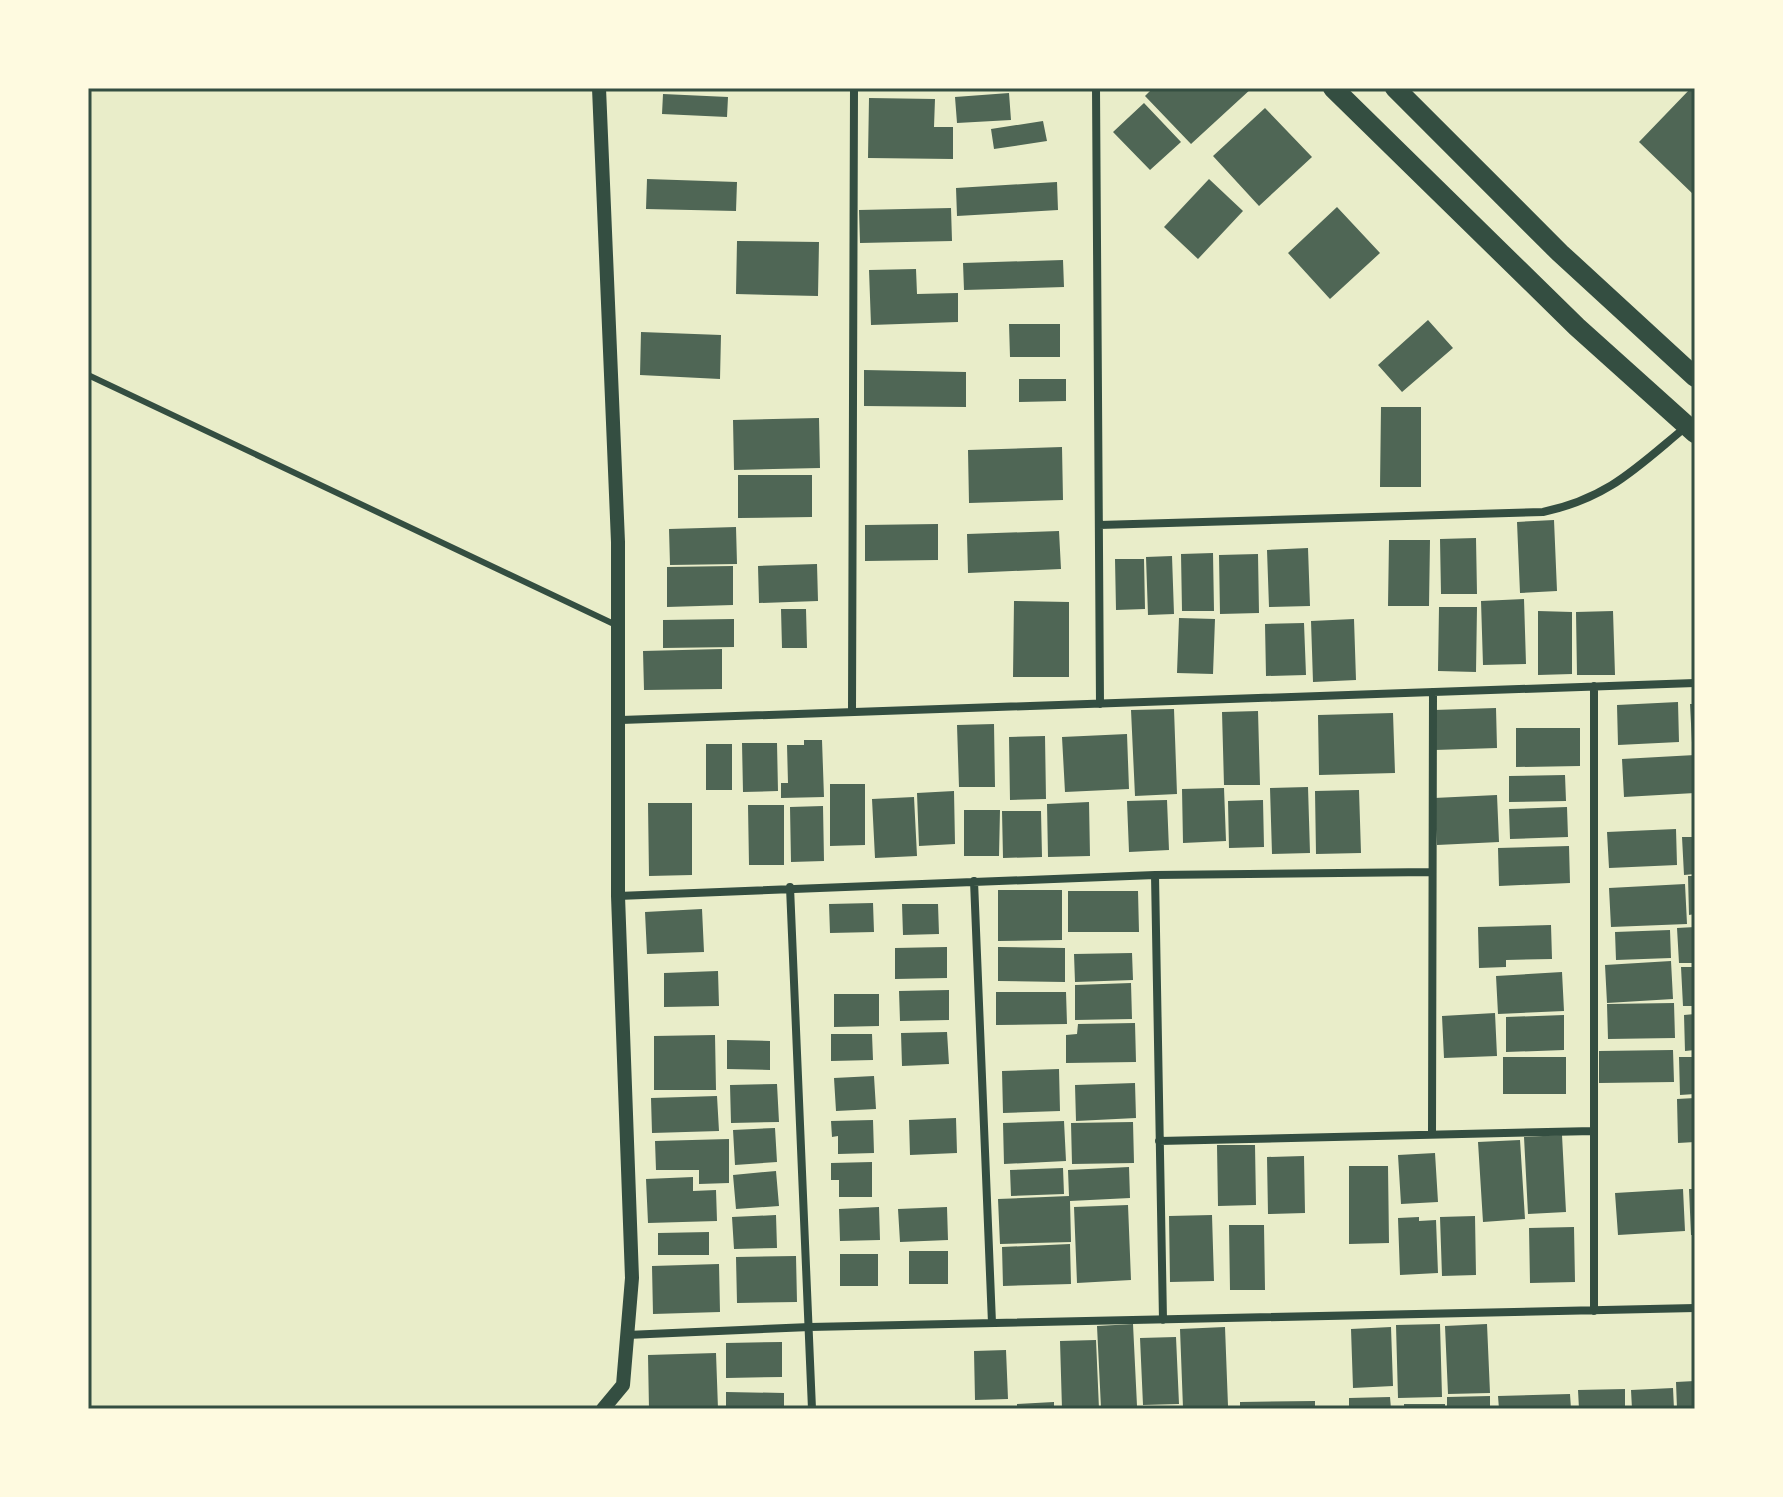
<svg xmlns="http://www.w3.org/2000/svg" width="1783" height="1497" font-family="'Fira Sans Condensed',sans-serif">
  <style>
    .building { fill: #4f6655 }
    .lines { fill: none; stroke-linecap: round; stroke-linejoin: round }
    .service { stroke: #344e41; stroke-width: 6 }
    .minor { stroke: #344e41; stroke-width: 8 }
    .tertiary { stroke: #344e41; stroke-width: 14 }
    .primary { stroke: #344e41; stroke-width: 20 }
    .neatline { fill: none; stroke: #344e41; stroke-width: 3 }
  </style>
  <rect width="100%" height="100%" fill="#e9edc9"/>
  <path class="building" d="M1153,88h99l-61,56 -46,-48z
    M1691,88h4v108l-56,-54z
    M1009,93l2,27 -54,3 -2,-26z
    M663,94l65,3 -1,20 -65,-3z
    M869,98l66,1 -1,28h19v32l-85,-1z
    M1144,103l37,39 -31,28 -37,-38z
    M1265,108l47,49 -53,49 -46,-50z
    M1043,121l4,20 -53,8 -3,-20z
    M647,179l90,3 -1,29 -90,-2z
    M1209,179l34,32 -45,48 -34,-32z
    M1057,182l1,28 -101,6 -1,-28z
    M1337,207l43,46 -50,46 -42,-46z
    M951,208l1,33 -92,2 -1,-33z
    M737,241l82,1 -1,54 -82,-2z
    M1063,260l1,27 -100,3 -1,-27z
    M916,269l1,25 41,-1v29l-87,3 -2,-55z
    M1428,320l25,28 -51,44 -24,-27z
    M1009,324h51v33h-50z
    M641,332l80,3 -1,44 -80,-4z
    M864,370l102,2v35l-102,-1z
    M1019,379h47v22l-47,1z
    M1381,407h40v80h-41z
    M819,418l1,50 -86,2 -1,-50z
    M1062,447l1,53 -94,3 -1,-53z
    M738,475h74v42l-74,1z
    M1554,520l3,71 -37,2 -3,-71z
    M938,524v36l-73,1v-36z
    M736,527l1,37 -67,1 -1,-36z
    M1059,531l2,38 -93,4 -1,-39z
    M1476,538l1,56h-36l-1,-55z
    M1389,540h41l-1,66h-41z
    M1308,548l2,58 -41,1 -2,-57z
    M1213,553l1,58h-32l-1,-57z
    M1258,554l1,59 -39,1 -1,-59z
    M1172,556l2,58 -26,1 -2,-58z
    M1115,559h29l1,50 -29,1z
    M817,564l1,37 -59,2 -1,-37z
    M733,566v39l-66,2v-40z
    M1524,599l2,65 -43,1 -2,-64z
    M1014,601l55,1v75h-56z
    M1439,607h38l-1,65 -38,-1z
    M781,609h25l1,39h-25z
    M1538,611l34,1v62l-34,1z
    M1613,611l2,64h-38l-1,-63z
    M1179,618l36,1 -2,55 -36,-1z
    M734,619v28l-71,1v-28z
    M1354,619l2,61 -43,2 -2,-61z
    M1304,623l2,52 -40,1 -1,-52z
    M722,649v40l-78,1 -1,-39z
    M1678,702l1,40 -61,3 -1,-40z
    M1690,704h5v38l-3,1z
    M1496,708l1,40 -62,2 -1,-40z
    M1174,709l3,85 -42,2 -4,-86z
    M1258,711l2,74h-36l-2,-73z
    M1393,713l2,60 -76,2 -1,-60z
    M994,724l1,63h-36l-2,-62z
    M1516,728h64v38l-64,1z
    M1127,734l2,55 -64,3 -3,-55z
    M1045,736l1,63 -36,1 -1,-63z
    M804,740h18l2,57 -43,1v-15h7l-1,-38h17z
    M742,743h35l1,48 -35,1z
    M706,744h26v46h-26z
    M1695,755v38l-71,4 -2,-38z
    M1565,775l1,26 -57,1v-26z
    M830,784h35v61l-35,1z
    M1308,787l2,66 -38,1 -2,-66z
    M1224,788l2,53 -43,2 -1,-54z
    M1359,790l2,63 -45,1 -1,-63z
    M954,791l1,53 -36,2 -2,-53z
    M1497,795l2,47 -62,3 -3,-47z
    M914,797l3,59 -42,2 -3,-59z
    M1167,800l2,50 -40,2 -2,-51z
    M1263,800l1,47 -35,1 -1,-47z
    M1089,802l1,54 -42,1 -1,-53z
    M648,803h44v72l-43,1z
    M748,805h36v60h-35z
    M823,806l1,55 -33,1 -1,-55z
    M1567,807l1,30 -58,2 -1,-30z
    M964,810h36l-1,46h-35z
    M1002,811h39l1,46 -39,1z
    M1676,829l1,36 -68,3 -2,-36z
    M1682,837h13v37l-11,1z
    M1569,846l1,37 -71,3 -1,-38z
    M1688,876h7v38l-6,1z
    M1685,884l2,40 -76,3 -2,-39z
    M998,890h64v50l-64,1z
    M1068,891h70l1,41h-71z
    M873,903l1,29 -44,1 -1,-29z
    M902,904h36l1,30 -36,1z
    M702,909l2,43 -57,2 -2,-42z
    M1551,925l1,34 -46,1v7l-27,1 -1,-41z
    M1695,927v36h-16l-2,-35z
    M1670,930l1,28 -55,2 -1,-28z
    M947,947v31l-52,1v-31z
    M998,947l67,1v34l-67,-1z
    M1132,953l1,27 -58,2 -1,-28z
    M1671,961l2,38 -66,4 -2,-38z
    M1681,967h14v39h-12z
    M718,971l1,35 -55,1v-34z
    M1562,972l2,39 -66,3 -2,-38z
    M1131,983l1,36 -57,1v-35z
    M949,990v30l-49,1 -1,-30z
    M996,992h70l1,32 -71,1z
    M834,994h45v32l-45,1z
    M1674,1003l1,35 -67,1 -1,-35z
    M1495,1013l2,43 -53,2 -2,-42z
    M1695,1014v36l-10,1 -1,-36z
    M1564,1015v35l-58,2v-35z
    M1135,1023l1,39 -70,1v-28l11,-1 1,-10z
    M947,1032l2,32 -47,2 -1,-33z
    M831,1034h41l1,26 -42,1z
    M715,1035l1,55h-62v-54z
    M727,1040l43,1v29l-43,-1z
    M1673,1050l1,32 -75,1v-32z
    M1503,1057h63v37h-63z
    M1679,1057h16v37l-15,1z
    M1059,1069l1,42 -57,2 -1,-42z
    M874,1076l2,33 -40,2 -2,-33z
    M1135,1083l1,35 -60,3 -1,-36z
    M777,1084l2,38 -48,1 -1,-38z
    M717,1096l2,35 -67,2 -1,-35z
    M1695,1098v44l-17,1 -1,-44z
    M956,1118l1,35 -47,2 -1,-35z
    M873,1120l1,33 -36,1v-18l-6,1 -1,-16z
    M1064,1121l2,40 -62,3 -1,-41z
    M1133,1122l1,41 -62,1 -1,-41z
    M775,1128l2,34 -42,3 -2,-35z
    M1562,1135l4,77 -38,2 -4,-77z
    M729,1139v44l-30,1v-14h-43l-1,-29z
    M1520,1140l5,79 -42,3 -5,-80z
    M1217,1145h38l1,60 -38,1z
    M1435,1153l3,49 -37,2 -3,-49z
    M1304,1156l1,57 -37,1 -1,-57z
    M872,1162v35h-33v-17h-8v-17z
    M1349,1166h39l1,77 -40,1z
    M1129,1167l1,31 -60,3 1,41 -71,2 -2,-45 71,-3 -1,-26z
    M1063,1168l1,26 -53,2 -1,-26z
    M776,1171l3,35 -43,3 -3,-34z
    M693,1177v14l23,-1 1,31 -69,2 -2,-44z
    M1683,1189l2,42 -67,4 -3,-42z
    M1689,1189h6v46h-4z
    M1128,1205l3,75 -54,3 -3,-76z
    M879,1207l1,33 -40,1 -1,-32z
    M947,1207l1,33 -48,2 -2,-33z
    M776,1215l1,33 -43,1 -2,-32z
    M1212,1215l2,66 -44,1 -1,-66z
    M1475,1216l1,59 -34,1 -2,-59z
    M1419,1217v4l17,-1 2,53 -38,2 -2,-57z
    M1229,1225h35l1,65h-35z
    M1574,1227l1,55 -45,1 -1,-55z
    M709,1232v23h-51v-22z
    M1070,1244l1,40 -68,2 -1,-39z
    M909,1251h39v33h-39z
    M840,1254h38v32h-38z
    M796,1256l1,46 -60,1 -1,-46z
    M719,1264l1,48 -67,2 -1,-48z
    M1133,1324l4,82 -36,2 -4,-82z
    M1440,1324l2,73 -44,1 -2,-73z
    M1487,1324l3,69 -42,1 -3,-68z
    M1225,1327l3,79 -45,2 -3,-79z
    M1391,1327l2,59 -40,2 -2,-59z
    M1176,1337l3,67 -36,1 -3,-67z
    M1096,1340l3,69h-37l-2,-68z
    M782,1342v35l-56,1v-35z
    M1006,1350l2,49 -33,1 -1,-49z
    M716,1353l2,56h-69l-1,-54z
    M1695,1381v28h-18l-1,-27z
    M1673,1388l1,21h-42l-1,-19z
    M1625,1389v20h-46l-1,-19z
    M726,1392l58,1v16h-58z
    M1570,1394l1,15h-72l-1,-13z
    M1490,1396v13h-43v-12z
    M1390,1397l1,12h-42v-11z
    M1315,1401v8h-75v-7z
    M1054,1402v7h-37v-5z
    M1404,1404h41v5h-41z"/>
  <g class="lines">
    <path class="service" d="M88,375l528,250"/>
    <path class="minor" d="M1096,88l4,616
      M1099,525l444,-13c66,-14 94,-45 144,-86
      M852,712l2,-624
      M621,720l1074,-37
      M1155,875l8,445
      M974,881l18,442
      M790,887l22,522
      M618,896l537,-21 277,-3
      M1432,1134l1,-442
      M1159,1141l435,-10
      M1594,1311v-625
      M627,1335l183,-8 885,-19"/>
    <path class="tertiary" d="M599,88l19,454v354l14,382 -9,107 -20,24"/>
    <path class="primary" d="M1333,88l244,239 118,106
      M1395,88l165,165 135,124"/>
  </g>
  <rect width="1783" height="1497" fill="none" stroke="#fefae0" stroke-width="180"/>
  <rect x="90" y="90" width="1603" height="1317" class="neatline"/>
</svg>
